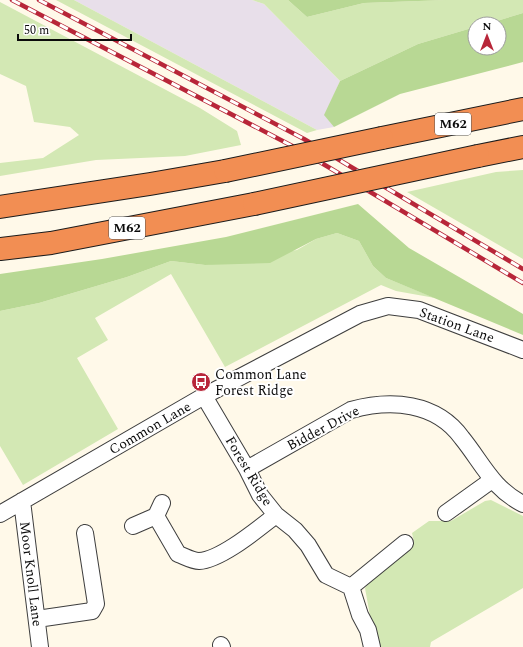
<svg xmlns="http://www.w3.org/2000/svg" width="523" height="647" font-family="Spectral,serif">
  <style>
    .industrial { fill: #e8dfea }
    .green { fill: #d3e8b4 }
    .forest { fill: #b8d894 }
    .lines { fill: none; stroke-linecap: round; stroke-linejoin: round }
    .minor-casing { stroke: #3e3e3e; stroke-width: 18 }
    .highway-casing { stroke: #1c1c1c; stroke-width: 24 }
    .minor { stroke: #fff; stroke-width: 16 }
    .highway { stroke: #f28e53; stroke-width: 22 }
    .rail-casing { stroke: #b82639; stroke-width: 4.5 }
    .rail { stroke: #fff; stroke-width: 3; stroke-dasharray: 9; stroke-linecap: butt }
    .highway-bridge-casing { stroke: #1c1c1c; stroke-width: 24; stroke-linecap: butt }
    .highway-bridge { stroke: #f28e53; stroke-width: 22 }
    .labels { text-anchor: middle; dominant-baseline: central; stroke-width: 4; stroke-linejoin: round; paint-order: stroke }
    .shield { fill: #fff; stroke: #545454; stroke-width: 1 }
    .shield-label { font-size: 13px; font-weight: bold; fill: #0b0b0b }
    .street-label { font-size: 14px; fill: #0b0b0b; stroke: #fff }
    .poi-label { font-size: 14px; fill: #0b0b0b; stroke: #fff; text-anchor: start }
  </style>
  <rect width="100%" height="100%" fill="#fff9e9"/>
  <path class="industrial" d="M74,0h178l12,4 76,77 -15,34 9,12 -17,3z"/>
  <path class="green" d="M56,0h18l243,130 -10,3z
    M252,0h36l19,17 57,-14 82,-3h77v13l-36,11h-12v3l-57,17 -78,37 -76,-77z
    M0,2l200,106 37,23 4,14 -56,11 -89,4 -96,16v-13l43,-5 36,-23 -9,-8 -36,-5 -8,-36 -26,-12z
    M523,170v89l-116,-67 89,-20z
    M337,233l22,8 14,25 13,12 49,20 -39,-7 -15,-6 -156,82 -54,-93 -76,44 13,22 -31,18 41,71 -95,56 -23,-39v-135l39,-8 88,-26 44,-16 34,4 92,-15 19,-11z
    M491,500l32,16v72l-92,54 -1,5h-50l-4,-18 -6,-13 -5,-28 13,-17 36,-29 -2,-9 17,-12h22l34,-20z"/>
  <path class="forest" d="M288,0h158l-82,3 -57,14z
    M523,13v49l-123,32 -66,33 -10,-12 16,-34 78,-37 57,-17v21h24v-24h-12z
    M358,204l51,44 114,66v21l-137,-57 -13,-12 -14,-25 -22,-8 -21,6 -46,24 -65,2 -34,-4 -44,16 -88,26 -39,8v-37l102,-15 124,-22z"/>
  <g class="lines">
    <defs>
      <path id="minor" d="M204,396l43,73 13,26 16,20 19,15 13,15 18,30 25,12 9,28 8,15 4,17
        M247,469l104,-59c40,-11 85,-8 111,28 21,26 30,50 61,66
        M22,501l18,146
        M446,513l46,-33
        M0,514l204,-118 156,-82 28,-8 31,4 104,40
        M156,516l22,38c6,2 14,7 21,7 22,-1 60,-33 77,-46
        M133,526l23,-10 6,-13
        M351,587l54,-44
        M37,619l55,-8 4,-7 -11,-71
        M221,645l1,2"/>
      <path id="highway" d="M382,138l141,-29
        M478,156l45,-9
        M0,207l150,-23 75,-13
        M0,249l51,-6 203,-39"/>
    </defs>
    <use href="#minor" class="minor-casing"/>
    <use href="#highway" class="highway-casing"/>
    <use href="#minor" class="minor"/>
    <use href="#highway" class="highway"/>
    <defs>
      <path id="rail" d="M12,0l286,149 225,134
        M39,0l265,139 219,130"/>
    </defs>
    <use href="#rail" class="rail-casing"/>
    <use href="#rail" class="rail"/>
    <defs>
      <path id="highway-bridge" d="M225,171l157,-33
        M254,204l224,-48"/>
    </defs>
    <use href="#highway-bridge" class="highway-bridge-casing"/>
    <use href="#highway-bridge" class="highway-bridge"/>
  </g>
  <defs>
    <symbol id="bus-disc" viewBox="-11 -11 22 22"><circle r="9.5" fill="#b82639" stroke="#fff"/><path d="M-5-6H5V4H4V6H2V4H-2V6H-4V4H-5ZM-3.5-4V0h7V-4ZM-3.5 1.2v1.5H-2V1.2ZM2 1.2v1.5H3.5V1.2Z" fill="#fff"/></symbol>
  </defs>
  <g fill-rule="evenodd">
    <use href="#bus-disc" x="190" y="371" width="22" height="22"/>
  </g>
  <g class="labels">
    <g class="shield">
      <rect x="435" y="113" width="36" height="22" rx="3"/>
      <rect x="109" y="217" width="36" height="22" rx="3"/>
    </g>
    <g class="shield-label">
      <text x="453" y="124">M62</text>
      <text x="127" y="228">M62</text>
    </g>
    <g class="street-label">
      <text transform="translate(457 325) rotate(20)">Station Lane</text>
      <text transform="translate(150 428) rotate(-30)">Common Lane</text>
      <text transform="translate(323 428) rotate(-28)">Bidder Drive</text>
      <text transform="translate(249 471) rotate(59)">Forest Ridge</text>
      <text transform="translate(31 574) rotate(83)">Moor Knoll Lane</text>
    </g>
    <g class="poi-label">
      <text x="215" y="374">Common Lane<tspan x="215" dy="16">Forest Ridge</tspan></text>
    </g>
  </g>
  <g transform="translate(487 36)"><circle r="19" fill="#ffffff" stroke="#9d9d9d"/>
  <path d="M0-3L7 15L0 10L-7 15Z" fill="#b82639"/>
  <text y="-6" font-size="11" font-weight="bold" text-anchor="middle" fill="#0b0b0b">N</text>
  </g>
  <path d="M18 34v6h113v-6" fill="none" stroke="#0b0b0b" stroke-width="2"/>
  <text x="24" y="34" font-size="12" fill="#0b0b0b" stroke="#ffffff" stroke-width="3" paint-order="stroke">50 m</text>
</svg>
